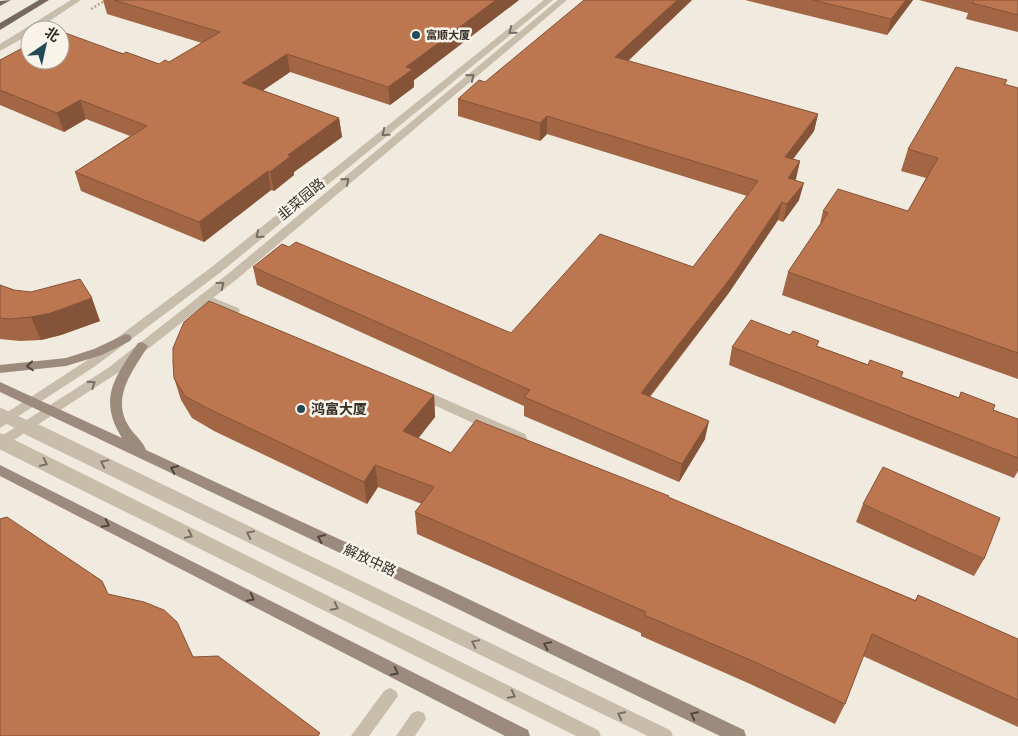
<svg xmlns="http://www.w3.org/2000/svg" width="1018" height="736" viewBox="0 0 1018 736" font-family="'Space Grotesk','Noto Sans SC',sans-serif">
<style>
.lines{fill:none;stroke-linecap:round;stroke-linejoin:round}
.path{stroke:#b4a695;stroke-width:2.5;stroke-dasharray:2 2;stroke-linecap:butt}
.service{fill:#c8bcab;fill-rule:evenodd}
.minor{fill:#c8bcab;fill-rule:evenodd}
.tertiary{fill:#c8bcab;fill-rule:evenodd}
.secondary{fill:#9c8b7c;fill-rule:evenodd}
.primary{fill:#77685c;fill-rule:evenodd}
.tertiary-bridge-far1{stroke:#c8bcab;stroke-width:12}
.tertiary-bridge{stroke:#c8bcab;stroke-width:15}
.wall{fill:#a36645}
.shaded-wall{fill:#845338}
.building{fill:#bd7750;stroke:#845338}
.oneway{stroke:#786e64}
.oneway2{stroke:#50463e}
.poi-dot{fill:#224b55;stroke:#f9f4ea;stroke-width:2}
.labels{text-anchor:middle;stroke-width:5;stroke-linejoin:round;paint-order:stroke}
.far-poi-label{font-size:11px;font-weight:bold;fill:#362f29;stroke:#f9f4ea;text-anchor:start}
.street-label{font-size:14px;fill:#362f29;stroke:#f9f4ea}
.poi-label{font-size:14px;font-weight:bold;fill:#362f29;stroke:#f9f4ea;text-anchor:start}
</style>
<rect width="100%" height="100%" fill="#f1eade"/>
<g class="lines">
<path class="path" d="M91,9L106,0"/>
<path class="service" d="M390,688L396,691L398,696L369,736H351L384,691Z"/>
<path class="minor" d="M204,294L238,308L240,311L234,315L200,301L198,298L200,295Z
M419,388L525,434L527,438L525,442H515L414,396L413,393L414,390Z
M418,711L424,713L426,719L415,736H396L412,713Z"/>
<path class="tertiary" d="M71,0H81L36,30H30V34L0,51V44Z
M544,0H553L221,272L94,367L0,428V417L86,361L213,266Z
M558,0H567L237,279L116,374L0,449V437L108,368L229,273Z"/>
<path class="secondary" d="M126,334L130,335L132,338L130,341L102,355L66,366L0,373V365L66,358L94,349Z
M142,342L148,346C134,369 111,397 128,425C133,434 143,441 146,450L443,587L744,730L746,736H720L433,597L0,392V382L122,438C98,399 114,378 138,343Z
M0,465L528,730L530,736H505L0,476Z"/>
<path class="primary" d="M11,0L0,6V1Z
M39,0H49L0,30V23Z"/>
<path class="tertiary-bridge-far1" d="M0,414L31,429"/>
<path class="tertiary-bridge" d="M29,428L665,736
M0,441L593,736"/>
</g>
<path class="wall" d="M103,0H519L414,80V87L390,105L290,72L262,91L339,118L342,137L294,172V175L274,191L271,190L204,242L81,191L75,172L130,136L86,119L64,132L0,105V60L112,50L159,64L169,62L202,43L107,14Z
M692,0L628,61L818,114L814,131L793,159L800,161L795,180L799,200L783,222L778,220L728,294L650,397L705,439L679,482L524,416V406L257,285L253,267L511,333L693,267L747,196L547,134L540,141L458,116V99L485,82Z
M745,0H913L887,35Z
M919,0H1018V32L966,19L968,13Z
M1007,80L1005,85L1018,88V379L782,295L788,272L820,224L823,211H908L926,178L901,171L908,149Z
M0,285L14,290L100,321L61,335L41,340L20,341L0,339Z
M790,335L819,341L817,346L1018,419V471L1014,478L729,365L732,347Z
M174,378L434,395L435,417L418,438L451,453L669,498L915,600L918,595L1018,639V727L863,656L845,704L835,724L748,683L641,636V633L417,534L415,512L422,504L378,487L367,504L214,431L192,418L181,400Z
M863,504L984,559L974,576L856,522Z"/>
<path class="shaded-wall" d="M496,0H519L414,80V87L390,105L388,87L406,67Z
M677,0H692L614,74L615,57Z
M906,0H913L887,35L891,19Z
M287,54L290,72L246,102L242,83Z
M80,100L86,119L64,132L57,113Z
M818,114L814,131L781,175L785,157Z
M547,116V134L540,141V123Z
M339,118L342,137L294,172V175L274,191L270,172L288,155Z
M800,161L796,179L784,195L788,178Z
M268,171L271,190L204,242L199,222Z
M804,183L799,200L783,222L787,204Z
M782,202L778,220L728,294L638,411L641,393Z
M92,298L100,321L61,335L41,340L31,317Z
M434,395L435,417L406,454L403,431Z
M709,421L705,439L679,482L682,464Z
M375,465L378,487L367,504L364,482Z"/>
<path class="building" d="M114,0H496L406,67L413,69L388,87L287,54L242,83L339,118L288,155L291,156L270,172L268,171L199,222L75,172L147,126L80,100L57,113L0,90V60L30,44V60H60V31L112,50L123,54L126,52L159,64L165,60L169,62L220,32Z
M584,0H677L615,57L818,114L785,157L800,161L788,178L804,183L787,204L782,202L732,276L641,393L709,421L682,464L524,397L530,390L253,267L282,244L289,247L296,242L511,333L600,234L693,267L758,181L547,116L540,123L458,99L479,80L485,82Z
M813,0H906L891,19Z
M974,0H1018V15L972,3Z
M956,67L1007,80L1004,84L1018,88V353L788,272L828,213L823,211L838,189L908,211L938,158L908,149Z
M80,279L92,298L51,313L31,317L9,319L0,318V285L14,290L31,292Z
M209,301L434,395L403,431L451,453L476,420L669,496L668,497L916,601L918,595L1018,639V700L872,634L845,704L755,662L644,615L646,612L415,512L434,487L375,465L364,482L207,408L185,396L174,378L173,362V348L184,322Z
M751,320L790,335L793,331L819,341L816,346L868,365L870,360L903,372L901,377L959,398L961,392L995,405L993,410L1018,419V458L732,347Z
M883,467L1000,518L984,559L863,504Z
M7,517L102,581L108,594L144,602L164,610L177,622L193,657L218,656L320,733L318,736H0V519Z"/>
<defs><path id="oneway-chevron" d="M-2-3.5L2.5 0L-2 3.5" fill="none" stroke-width="1.6" stroke-linecap="round" stroke-linejoin="round" transform="scale(1.25)"/></defs>
<g class="oneway">
<use href="#oneway-chevron" transform="translate(512 31) rotate(141)"/>
<use href="#oneway-chevron" transform="translate(471 77) rotate(-40)"/>
<use href="#oneway-chevron" transform="translate(385 133) rotate(141)"/>
<use href="#oneway-chevron" transform="translate(346 181) rotate(-40)"/>
<use href="#oneway-chevron" transform="translate(259 235) rotate(141)"/>
<use href="#oneway-chevron" transform="translate(221 285) rotate(-38)"/>
<use href="#oneway-chevron" transform="translate(92 384) rotate(-34)"/>
<use href="#oneway-chevron" transform="translate(44 463) rotate(26)"/>
<use href="#oneway-chevron" transform="translate(104 463) rotate(-154)"/>
<use href="#oneway-chevron" transform="translate(250 534) rotate(-154)"/>
<use href="#oneway-chevron" transform="translate(189 535) rotate(26)"/>
<use href="#oneway-chevron" transform="translate(335 607) rotate(26)"/>
<use href="#oneway-chevron" transform="translate(475 643) rotate(-154)"/>
<use href="#oneway-chevron" transform="translate(512 695) rotate(27)"/>
<use href="#oneway-chevron" transform="translate(621 715) rotate(-154)"/>
</g>
<g class="oneway2">
<use href="#oneway-chevron" transform="translate(30 366) rotate(175)"/>
<use href="#oneway-chevron" transform="translate(174 469) rotate(-155)"/>
<use href="#oneway-chevron" transform="translate(106 524) rotate(27)"/>
<use href="#oneway-chevron" transform="translate(321 538) rotate(-155)"/>
<use href="#oneway-chevron" transform="translate(251 598) rotate(27)"/>
<use href="#oneway-chevron" transform="translate(547 645) rotate(-154)"/>
<use href="#oneway-chevron" transform="translate(395 672) rotate(27)"/>
<use href="#oneway-chevron" transform="translate(694 715) rotate(-154)"/>
</g>
<g class="poi-dot">
<circle cx="416" cy="35" r="5"/>
<circle cx="301" cy="409" r="5"/>
</g>
<g class="labels">
<g class="far-poi-label">
<text x="426" y="39">富顺大厦</text>
</g>
<g class="street-label">
<text transform="translate(301 199) rotate(-40)" y="5">韭菜园路</text>
<text transform="translate(370 560) rotate(25)" y="5">解放中路</text>
</g>
<g class="poi-label">
<text x="311" y="414">鸿富大厦</text>
</g>
</g>
<g transform="translate(45 45) rotate(34)"><circle r="24" fill="#f9f4ea" stroke="#aba59d"/>
<path d="M0-4L9 19L0 12L-9 19Z" fill="#224b55"/>
<text y="-8" font-size="14" font-weight="bold" text-anchor="middle" fill="#362f29">北</text>
</g>
</svg>
